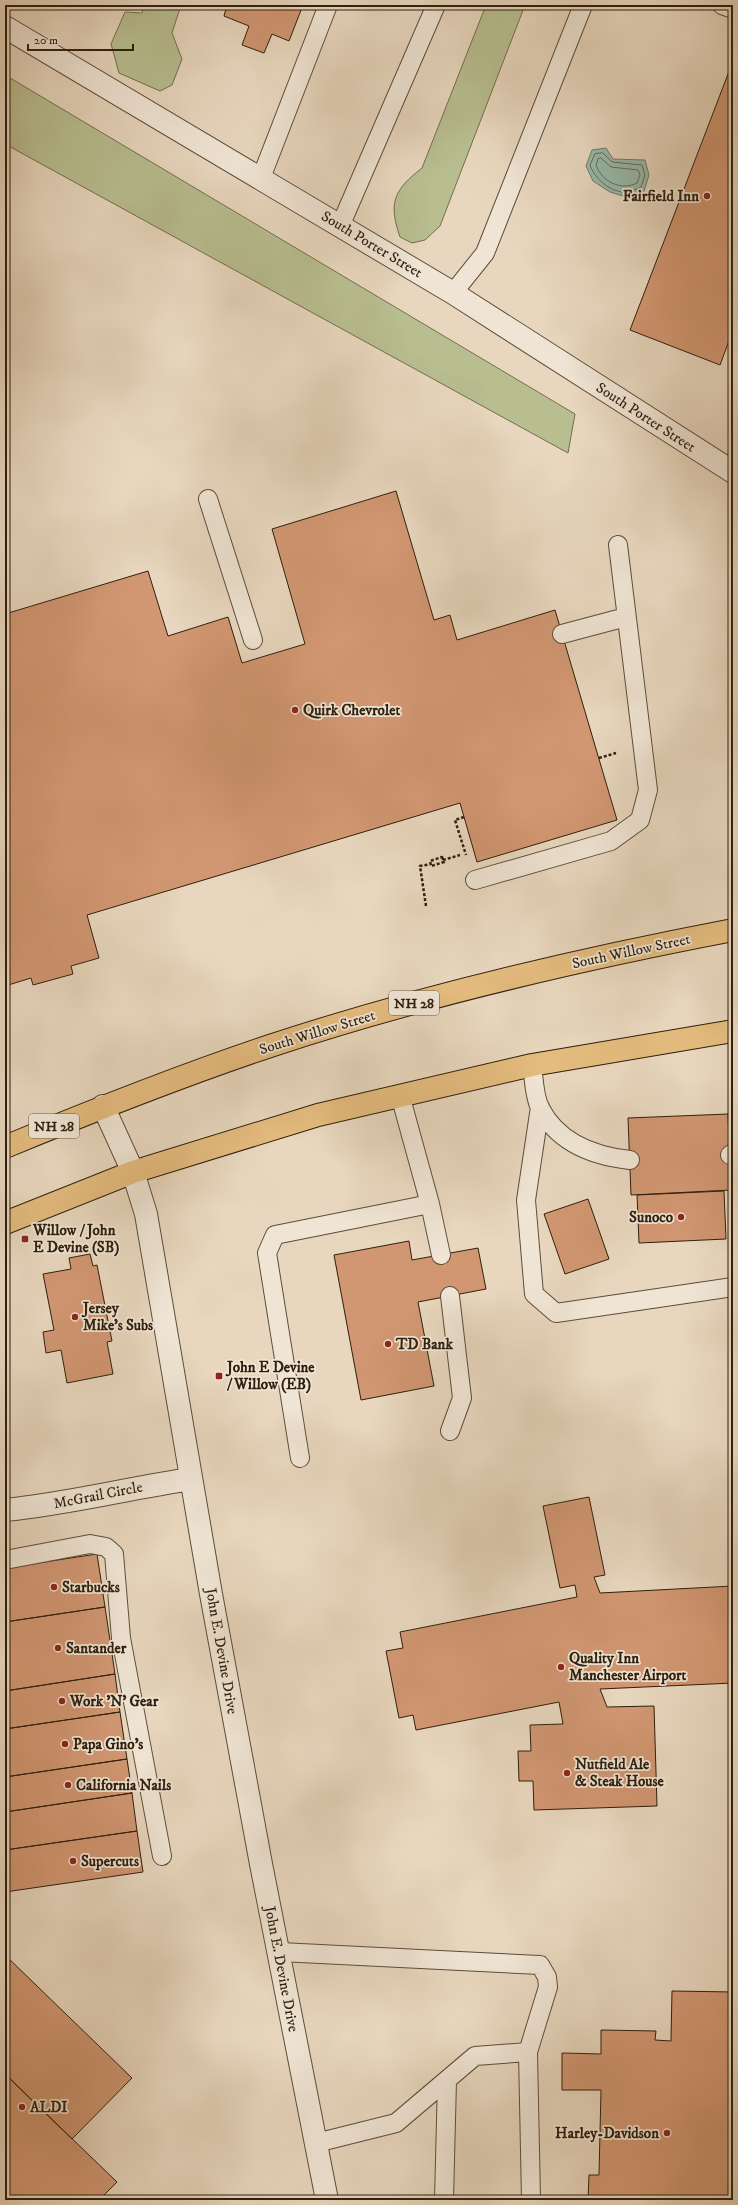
<svg xmlns="http://www.w3.org/2000/svg" width="738" height="2205" viewBox="0 0 738 2205" font-family="'IM FELL DW Pica',serif">
<style>
.green{fill:#b8be90;stroke:#736e4e}
.water{fill:#98baab;stroke:#6e7c6c}
.lines{fill:none;stroke-linecap:round;stroke-linejoin:round}
.shore{stroke:#636c5c;stroke-width:1}
.building{fill:#d19772;stroke:#2e1f0d}
.lane-casing{stroke:#5c4d39;stroke-width:20}
.street-casing{stroke:#5c4d39;stroke-width:24}
.primary-casing{stroke:#2e1f0d;stroke-width:24}
.path{stroke:#2e1f0d;stroke-width:2.5;stroke-dasharray:3 2;stroke-linecap:butt}
.lane{stroke:#f0e5d5;stroke-width:18}
.street{stroke:#f0e5d5;stroke-width:22}
.primary{stroke:#e4bc7f;stroke-width:22}
.poi-dot{fill:#8f2418;stroke:#f0e5d5;stroke-width:1.5}
.labels{text-anchor:middle;stroke-width:3.5;stroke-linejoin:round;paint-order:stroke}
.shield{fill:#f0e5d5;stroke:#685a49;stroke-width:1}
.shield-label{font-size:14px;font-weight:bold;fill:#2e1f0d}
.poi-label{font-size:15px;font-weight:bold;fill:#2e1f0d;stroke:#f0e5d5;text-anchor:start}
.street-label{font-size:15px;fill:#2e1f0d;stroke:#f0e5d5}
</style>
<rect width="100%" height="100%" fill="#e8d7be"/>
<filter id="stains"><feTurbulence type="fractalNoise" baseFrequency=".005" numOctaves="4"/><feColorMatrix values="0 0 0 0 .2 0 0 0 0 .09 0 0 0 0 .02 0 0 0 .5 -.17"/></filter>
<radialGradient id="worn" r=".72"><stop offset=".6" stop-color="#630" stop-opacity="0"/><stop offset="1" stop-color="#630" stop-opacity=".3"/></radialGradient>
<path class="green" d="M144,5H181L172,33L182,59L172,85L160,91L119,73L111,44L125,12L142,13Z
M486,5H525L440,226L425,240L412,243L400,237C388,202 394,190 422,168Z
M5,75L575,414L568,453L5,144Z"/>
<path class="water" d="M606,148L613,159L645,160L649,175L644,191L626,197L610,192L593,181L586,166L592,150Z"/>
<g class="lines">
<path class="shore" d="M603,153L612,162L642,165L645,175L641,187C637,189 630,192 626,192C611,193 594,178 590,165L595,154Z
M601,158L611,167L638,170L640,175L637,183C621,191 602,182 596,165L598,159Z"/>
</g>
<path class="building" d="M227,5H303L289,41L272,34L264,53L242,45L249,26L224,16Z
M733,61V330L720,365L630,330Z
M396,491L434,620L450,615L457,640L555,610L617,820L477,862L460,803L87,915L99,958L71,966L73,974L33,985L31,978L5,986V614L148,571L168,636L228,617L242,663L305,644L272,529Z
M728,1114L731,1190L631,1195L628,1118Z
M724,1191L726,1239L639,1243L637,1195Z
M588,1199L609,1259L565,1274L544,1214Z
M409,1241L412,1260L478,1248L486,1289L418,1302L434,1386L361,1400L334,1255Z
M90,1254L93,1266L97,1265L112,1341L107,1342L113,1374L67,1383L61,1350L46,1353L43,1332L54,1330L43,1274L71,1269L69,1258Z
M589,1497L605,1575L594,1577L600,1593L733,1586V1683L600,1689L607,1707L654,1706L657,1806L534,1810L533,1781H519L518,1751H531L530,1725L563,1724L559,1702L416,1730L413,1715L399,1718L386,1651L403,1648L400,1632L577,1597L575,1585L560,1588L543,1506Z
M97,1554L105,1607L5,1622V1568Z
M105,1607L115,1674L5,1691V1622Z
M115,1674L120,1712L5,1729V1691Z
M120,1712L127,1759L5,1777V1729Z
M127,1759L132,1793L5,1812V1777Z
M132,1793L137,1831L5,1850V1812Z
M137,1831L143,1872L5,1892V1850Z
M5,1955L132,2078L72,2139L5,2074Z
M672,1991L733,1992V2200H588L589,2175H599L601,2090H562V2053L601,2054V2030L656,2031L655,2040L671,2041Z
M5,2074L117,2182L99,2200H5Z"/>
<g class="lines">
<defs>
<path id="lane" d="M722,5L733,9
M261,178L328,5
M341,224L436,5
M453,293L485,253L583,5
M208,499L253,640
M562,634L626,617
M475,880L611,841L640,820L648,790L618,545
M532,1065C534,1079 534,1096 540,1108C558,1143 593,1156 630,1160
M400,1095L430,1204L441,1255
M540,1107L526,1200L534,1294L556,1313L733,1287
M730,1155L733,1153
M450,1431L462,1398L450,1296
M300,1458L267,1253L275,1235L430,1204
M5,1560L90,1544L106,1547L114,1554L121,1638L162,1856
M280,1952L540,1965L547,1977L548,1987L528,2052L531,2200
M316,2143L396,2123L475,2056L528,2052
M444,2200L447,2080"/>
<path id="street" d="M5,27L453,293L733,472
M103,1106L133,1172L146,1214L211,1594L261,1864L327,2200
M5,1510C68,1504 129,1488 191,1479"/>
<path id="primary" d="M5,1147C92,1111 180,1076 270,1046C421,996 576,960 733,930
M5,1223L133,1172L318,1115L532,1065L733,1031"/>
</defs>
<use href="#lane" class="lane-casing"/>
<use href="#street" class="street-casing"/>
<use href="#primary" class="primary-casing"/>
<path class="path" d="M599,758L616,753
M464,817L455,820L466,855
M442,857L444,862L431,866L430,861Z
M443,860L460,855
M426,906L420,866L431,864"/>
<use href="#lane" class="lane"/>
<use href="#street" class="street"/>
<use href="#primary" class="primary"/>
</g>
<g class="poi-dot">
<circle cx="707" cy="196" r="4"/>
<circle cx="295" cy="710" r="4"/>
<circle cx="681" cy="1217" r="4"/>
<rect x="21" y="1235" width="8" height="8" rx="2"/>
<circle cx="75" cy="1317" r="4"/>
<circle cx="388" cy="1344" r="4"/>
<rect x="215" y="1372" width="8" height="8" rx="2"/>
<circle cx="54" cy="1587" r="4"/>
<circle cx="58" cy="1648" r="4"/>
<circle cx="561" cy="1667" r="4"/>
<circle cx="62" cy="1701" r="4"/>
<circle cx="65" cy="1744" r="4"/>
<circle cx="567" cy="1773" r="4"/>
<circle cx="68" cy="1785" r="4"/>
<circle cx="73" cy="1861" r="4"/>
<circle cx="22" cy="2107" r="4"/>
<circle cx="667" cy="2133" r="4"/>
</g>
<g class="labels">
<g class="shield">
<rect x="389" y="991" width="50" height="24" rx="3"/>
<rect x="29" y="1114" width="50" height="24" rx="3"/>
</g>
<g class="shield-label">
<text x="414" y="1008">NH 28</text>
<text x="54" y="1131">NH 28</text>
</g>
<g class="poi-label">
<text x="699" y="201" text-anchor="end">Fairfield Inn</text>
<text x="303" y="715">Quirk Chevrolet</text>
<text x="673" y="1222" text-anchor="end">Sunoco</text>
<text x="33" y="1235">Willow / John<tspan x="33" dy="17">E Devine (SB)</tspan></text>
<text x="83" y="1313">Jersey<tspan x="83" dy="17">Mike's Subs</tspan></text>
<text x="396" y="1349">TD Bank</text>
<text x="227" y="1372">John E Devine<tspan x="227" dy="17">/ Willow (EB)</tspan></text>
<text x="62" y="1592">Starbucks</text>
<text x="66" y="1653">Santander</text>
<text x="569" y="1663">Quality Inn<tspan x="569" dy="17">Manchester Airport</tspan></text>
<text x="70" y="1706">Work 'N' Gear</text>
<text x="73" y="1749">Papa Gino's</text>
<text x="575" y="1769">Nutfield Ale<tspan x="575" dy="17">&amp; Steak House</tspan></text>
<text x="76" y="1790">California Nails</text>
<text x="81" y="1866">Supercuts</text>
<text x="30" y="2112">ALDI</text>
<text x="659" y="2138" text-anchor="end">Harley-Davidson</text>
</g>
<g class="street-label">
<text transform="translate(372 244) rotate(31)" y="5">South Porter Street</text>
<text transform="translate(646 417) rotate(33)" y="5">South Porter Street</text>
<text transform="translate(631 951) rotate(-12)" y="5">South Willow Street</text>
<text transform="translate(317 1032) rotate(-17)" y="5">South Willow Street</text>
<text transform="translate(98 1495) rotate(-11)" y="5">McGrail Circle</text>
<text transform="translate(222 1651) rotate(80)" y="5">John E. Devine Drive</text>
<text transform="translate(282 1969) rotate(79)" y="5">John E. Devine Drive</text>
</g>
</g>
<rect width="738" height="2205" fill="none" stroke="#e8d7be" stroke-width="20"/>
<rect x="6" y="6" width="726" height="2193" fill="none" stroke="#2e1f0d" stroke-width="2"/>
<rect x="10" y="10" width="718" height="2185" fill="none" stroke="#2e1f0d"/>
<path d="M28 44v6h105v-6" fill="none" stroke="#2e1f0d" stroke-width="2"/>
<text x="34" y="44" font-size="12" fill="#2e1f0d" stroke="#f0e5d5" stroke-width="3" paint-order="stroke">20 m</text>
<rect width="100%" height="100%" filter="url(#stains)"/>
<rect width="100%" height="100%" fill="url(#worn)"/>
</svg>
